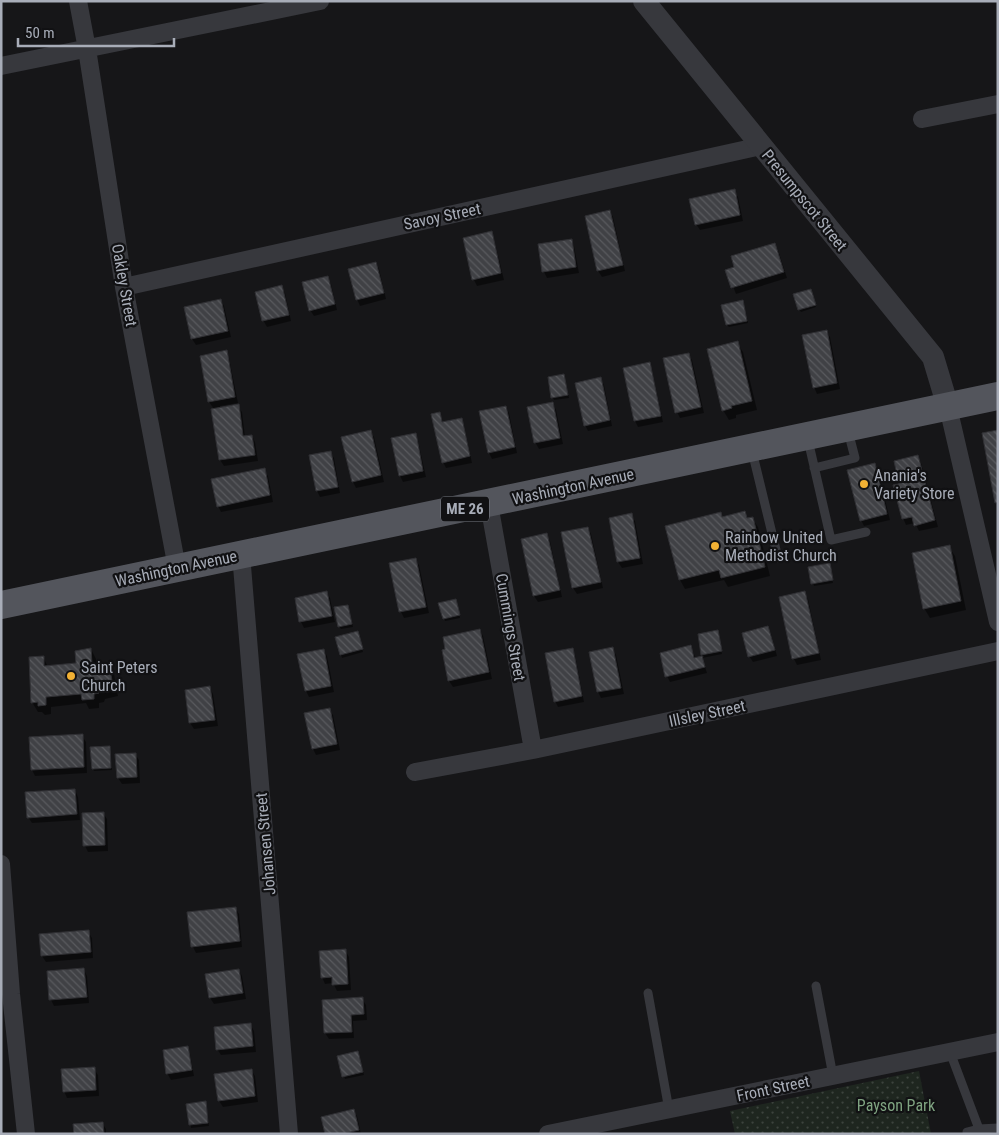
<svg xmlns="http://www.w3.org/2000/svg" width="999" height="1135" viewBox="0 0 999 1135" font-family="'Roboto Condensed',sans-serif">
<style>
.grass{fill:url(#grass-dots)}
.shadow{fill:#0007}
.building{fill:url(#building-back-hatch);stroke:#303034}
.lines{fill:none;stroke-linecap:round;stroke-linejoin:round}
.service{stroke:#37383d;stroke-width:9}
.minor{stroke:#37383d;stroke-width:18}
.tertiary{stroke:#37383d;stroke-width:22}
.primary{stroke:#53555c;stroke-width:28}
.poi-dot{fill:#f2b134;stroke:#111113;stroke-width:2}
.labels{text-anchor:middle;stroke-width:4.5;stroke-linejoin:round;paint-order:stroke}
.shield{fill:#111113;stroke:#7b7e86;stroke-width:1}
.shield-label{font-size:15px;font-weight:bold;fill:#a8adb8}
.street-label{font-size:16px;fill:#a8adb8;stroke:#111113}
.poi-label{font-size:16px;fill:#a8adb8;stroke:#111113;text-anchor:start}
.park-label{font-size:16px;fill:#7fa381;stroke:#111113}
</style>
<defs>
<pattern id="grass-dots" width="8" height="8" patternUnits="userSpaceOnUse" patternTransform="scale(1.25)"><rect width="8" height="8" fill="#1e261f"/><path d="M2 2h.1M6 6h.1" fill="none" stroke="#3c433d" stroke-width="1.8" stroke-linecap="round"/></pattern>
<pattern id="building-back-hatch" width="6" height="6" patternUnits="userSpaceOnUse" patternTransform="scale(1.25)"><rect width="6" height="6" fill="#404145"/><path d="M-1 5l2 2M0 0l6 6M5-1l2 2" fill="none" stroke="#595a5e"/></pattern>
</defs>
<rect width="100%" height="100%" fill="#161618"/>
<path class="grass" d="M919,1071L931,1134H735L730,1111Z"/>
<path class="shadow" d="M734,191L738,197L743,221L700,230L696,224Z
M610,211L613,217L625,271L602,277L598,271Z
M491,233L494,239L504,280L477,286L474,280L464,239Z
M571,240L574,246L579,273L547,278L544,272Z
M775,244L778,250L787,278L736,294L727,271L736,268Z
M376,263L379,269L386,299L360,306L357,299Z
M327,278L331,284L337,310L314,316L310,310Z
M281,287L285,293L291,321L267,327L263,320Z
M812,293L816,307L801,312L799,309Z
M221,300L224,306L231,337L196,345L192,339L185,308Z
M744,304L748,323L729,327L727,325Z
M826,331L830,337L840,389L817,394L814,387Z
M737,343L743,352L757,410L736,415V418L729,420L723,410Z
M226,351L229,358L238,403L220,406V409L238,406L242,412L245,437L252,436L255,442L258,461L224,466L220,460L214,409L209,402Z
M688,354L692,360L704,413L680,418L677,412Z
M649,364L652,370L663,422L638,427L635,421Z
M564,376L569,398L554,400L553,398Z
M601,379L604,385L612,426L588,431L585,425Z
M553,404L556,410L563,444L539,449L535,442Z
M506,407L509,413L517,453L492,459L489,453Z
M439,414L443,423L461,419L464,425L472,463L446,468L443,462Z
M370,431L374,437L384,482L356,488L353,482Z
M415,434L418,441L426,477L403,482L400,476Z
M330,452L334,458L340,493L320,497L317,491L310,456Z
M917,457L921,463L938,527L919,531L915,523L906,525L903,518L900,485Z
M874,464L878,471L890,520L864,526L861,520Z
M264,470L268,476L273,502L221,512L218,506Z
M744,512L748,519L752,518L758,527L770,576L728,587L724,580L685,589L680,580L667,527L722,518Z
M631,515L635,521L643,564L622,568L618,562L610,519Z
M588,528L591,534L603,588L577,594L573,588Z
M546,535L550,541L562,597L538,602L534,596L522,540Z
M949,547L955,556L966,610L930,618L924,608Z
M415,559L419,565L429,613L404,618L401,612Z
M830,567L833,583L814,586L810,568Z
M327,592L330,598L335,622L304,628L301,622L296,598Z
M804,593L808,599L821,660L797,665L794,659L780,598Z
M457,603L460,618L445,621L440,604Z
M348,606L353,627L341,629L339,626Z
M768,628L771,634L777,656L753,662L749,656Z
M480,630L483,636L492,679L453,687L449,681L444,651Z
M719,634L722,654L702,658L707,673L670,682L667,676L691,647L696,659L704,657L703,655Z
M359,635L363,652L342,658L336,638Z
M91,649L96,659V665L109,664L114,674L118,696L105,699L104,702L99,703V708L89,709L86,703L51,707V714L45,715L42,712H38L32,702L43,657L48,667L78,664Z
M572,649L575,655L584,702L558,707L555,701Z
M613,649L616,655L624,694L601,698L598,692L590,653Z
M324,650L327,656L334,692L309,697L306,691Z
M210,688L213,694L218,726L194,729L190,723Z
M329,709L333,715L340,750L316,755L313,749Z
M82,736L86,742L87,773L35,776L32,770L30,738Z
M109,747L112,770L94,771L93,769Z
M135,754L139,760L140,783L122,784L118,778L117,755Z
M75,790L78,797L80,820L32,823L28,817Z
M103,813L107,819L108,851L88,852L85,846Z
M235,908L239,914L242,947L196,953L193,947Z
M88,932L92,938L93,958L46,962L42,956L40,935Z
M345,950L349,957L351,990L337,991L333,983L325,984L322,977Z
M84,970L87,976L89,1003L54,1006L51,1000L48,973Z
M239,970L242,976L246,999L214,1004L210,998Z
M362,999L366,1005L367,1020L353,1021L354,1038L329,1039L325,1033Z
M250,1024L254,1031L256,1052L221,1055L217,1049Z
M187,1047L190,1054L194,1076L171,1080L167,1073Z
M358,1053L364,1075L345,1079L339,1057Z
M94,1069L98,1075L99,1096L67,1098L64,1091Z
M251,1070L255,1076L258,1102L223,1107L219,1101Z
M205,1103L209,1126L191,1128L188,1105Z
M353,1110L357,1116L361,1134H327Z
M102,1123L106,1129V1134H75Z"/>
<path class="building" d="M735,189L740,215L695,225L689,199Z
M610,210L623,265L597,271L585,216Z
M492,231L501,273L472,280L463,238Z
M572,239L576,267L542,272L538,244Z
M775,243L784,272L731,288L725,270L734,267L731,256Z
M376,262L384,293L356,300L348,269Z
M328,276L335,304L309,311L302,282Z
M282,285L289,315L262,321L255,292Z
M811,289L816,305L798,310L793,294Z
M221,299L228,331L191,339L184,307Z
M743,300L747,321L726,325L721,305Z
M827,330L837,383L813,388L802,335Z
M738,341L752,401L731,406L732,408L722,411L707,349Z
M227,350L235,397L208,402L200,356Z
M689,353L701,407L675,413L663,358Z
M650,362L661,416L634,421L623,368Z
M564,374L568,395L551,398L548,377Z
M601,377L610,420L584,426L575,383Z
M553,402L560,438L534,443L527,407Z
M239,404L243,436L252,435L255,455L219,460L211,409Z
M506,406L515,447L488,453L479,411Z
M440,412L442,422L462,418L470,456L442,463L431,414Z
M371,430L381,475L352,482L341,437Z
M998,430V502L995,503L982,433Z
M416,433L423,471L399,476L391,438Z
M331,451L338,487L316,491L309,455Z
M918,455L935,520L914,526L912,517L902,519L893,485L899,484L894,461Z
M875,463L887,514L860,521L847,470Z
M265,468L270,495L217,507L211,479Z
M745,511L747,518L753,517L765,567L721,578L719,570L679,580L665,526L721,512L722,517Z
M632,513L640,558L617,562L609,518Z
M588,527L601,582L572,588L561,532Z
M547,533L560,590L533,596L521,539Z
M950,545L961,601L923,609L912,553Z
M416,558L426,607L399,612L389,563Z
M830,563L833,580L811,584L808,567Z
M327,591L332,616L299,622L295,598Z
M805,591L819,653L792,659L779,597Z
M456,599L460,615L443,619L438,603Z
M348,605L352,624L338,627L334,607Z
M768,626L775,650L748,657L742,633Z
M480,629L489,672L448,681L442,650L445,649L443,637Z
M718,630L722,651L701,655L698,634Z
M358,631L363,649L340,655L335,637Z
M691,645L694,658L702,656L705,667L665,677L660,653Z
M613,647L621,688L597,692L589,652Z
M91,648L92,664L109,663L113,687L100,689L99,693L94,694V699L82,700L81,694L46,697V705L38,706V702L31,703L29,657L44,656V666L76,663L75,651Z
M573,648L582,696L554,702L545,653Z
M324,649L331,686L305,691L297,654Z
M210,686L215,720L189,723L185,690Z
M330,708L337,744L312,749L304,713Z
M83,734L84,767L31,770L29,737Z
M110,746L111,768L92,769L90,747Z
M136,753L137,777L117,778L115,754Z
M75,789L77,814L27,818L25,792Z
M104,812L105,845L83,846L82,813Z
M236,907L240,941L191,947L187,912Z
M89,930L91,952L41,956L39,934Z
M346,949L348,984L332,985V977L321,978L319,951Z
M84,968L87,997L49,1000L47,971Z
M239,969L243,993L209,998L205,974Z
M363,997L364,1014L351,1015L352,1032L324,1033L322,1000Z
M251,1023L253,1046L216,1050L214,1027Z
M188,1046L192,1070L166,1074L163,1050Z
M358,1051L363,1072L342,1077L337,1056Z
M95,1067L96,1090L63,1092L61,1069Z
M252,1069L255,1096L218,1101L214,1074Z
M206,1101L208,1123L189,1125L186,1104Z
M354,1109L359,1130L342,1134H325L321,1117Z
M103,1122L104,1134H74L73,1124Z"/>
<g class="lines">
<path class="service" d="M808,440L831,540L866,532
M752,451L778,558
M814,468L855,458L848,431
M816,986L833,1076
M648,993L669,1110
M950,1052L979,1129L998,1128
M968,1134L967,1132L979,1129"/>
<path class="minor" d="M78,1L87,49L124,287L177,568
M1,66L320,1
M922,119L998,104
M124,287L761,146
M948,407L998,622
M489,504L533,750
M241,554L289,1134
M415,772L533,750L998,651
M1,864L11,994L26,1134
M548,1134L998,1042"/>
<path class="tertiary" d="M644,1L933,357L948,407"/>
<path class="primary" d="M1,605C333,535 666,468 998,396"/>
</g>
<g class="poi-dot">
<circle cx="864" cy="484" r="5"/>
<circle cx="715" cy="546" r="5"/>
<circle cx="71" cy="676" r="5"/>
</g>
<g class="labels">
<rect class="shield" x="441" y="496.5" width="48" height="25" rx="4"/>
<g class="shield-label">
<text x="465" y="514">ME 26</text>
</g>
<g class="street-label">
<text transform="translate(805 200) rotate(51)" y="6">Presumpscot Street</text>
<text transform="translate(442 216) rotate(-12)" y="6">Savoy Street</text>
<text transform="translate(125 285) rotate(80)" y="6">Oakley Street</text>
<text transform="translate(573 486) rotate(-12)" y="6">Washington Avenue</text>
<text transform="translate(176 568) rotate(-12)" y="6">Washington Avenue</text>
<text transform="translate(511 627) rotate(80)" y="6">Cummings Street</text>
<text transform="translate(707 713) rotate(-12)" y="6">Illsley Street</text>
<text transform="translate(265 844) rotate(-95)" y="6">Johansen Street</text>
<text transform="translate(773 1088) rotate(-12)" y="6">Front Street</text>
</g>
<g class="poi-label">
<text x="874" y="481">Anania's<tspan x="874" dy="18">Variety Store</tspan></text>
<text x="725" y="543">Rainbow United<tspan x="725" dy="18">Methodist Church</tspan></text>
<text x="81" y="673">Saint Peters<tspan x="81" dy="18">Church</tspan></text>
</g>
<g class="park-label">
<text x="896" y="1111">Payson Park</text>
</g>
</g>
<rect width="999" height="1135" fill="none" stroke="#a8adb8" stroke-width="5"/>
<path d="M18 38v8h156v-8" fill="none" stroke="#a8adb8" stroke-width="2.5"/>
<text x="25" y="38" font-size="15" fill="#a8adb8" stroke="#111113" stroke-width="4" paint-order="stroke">50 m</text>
</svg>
